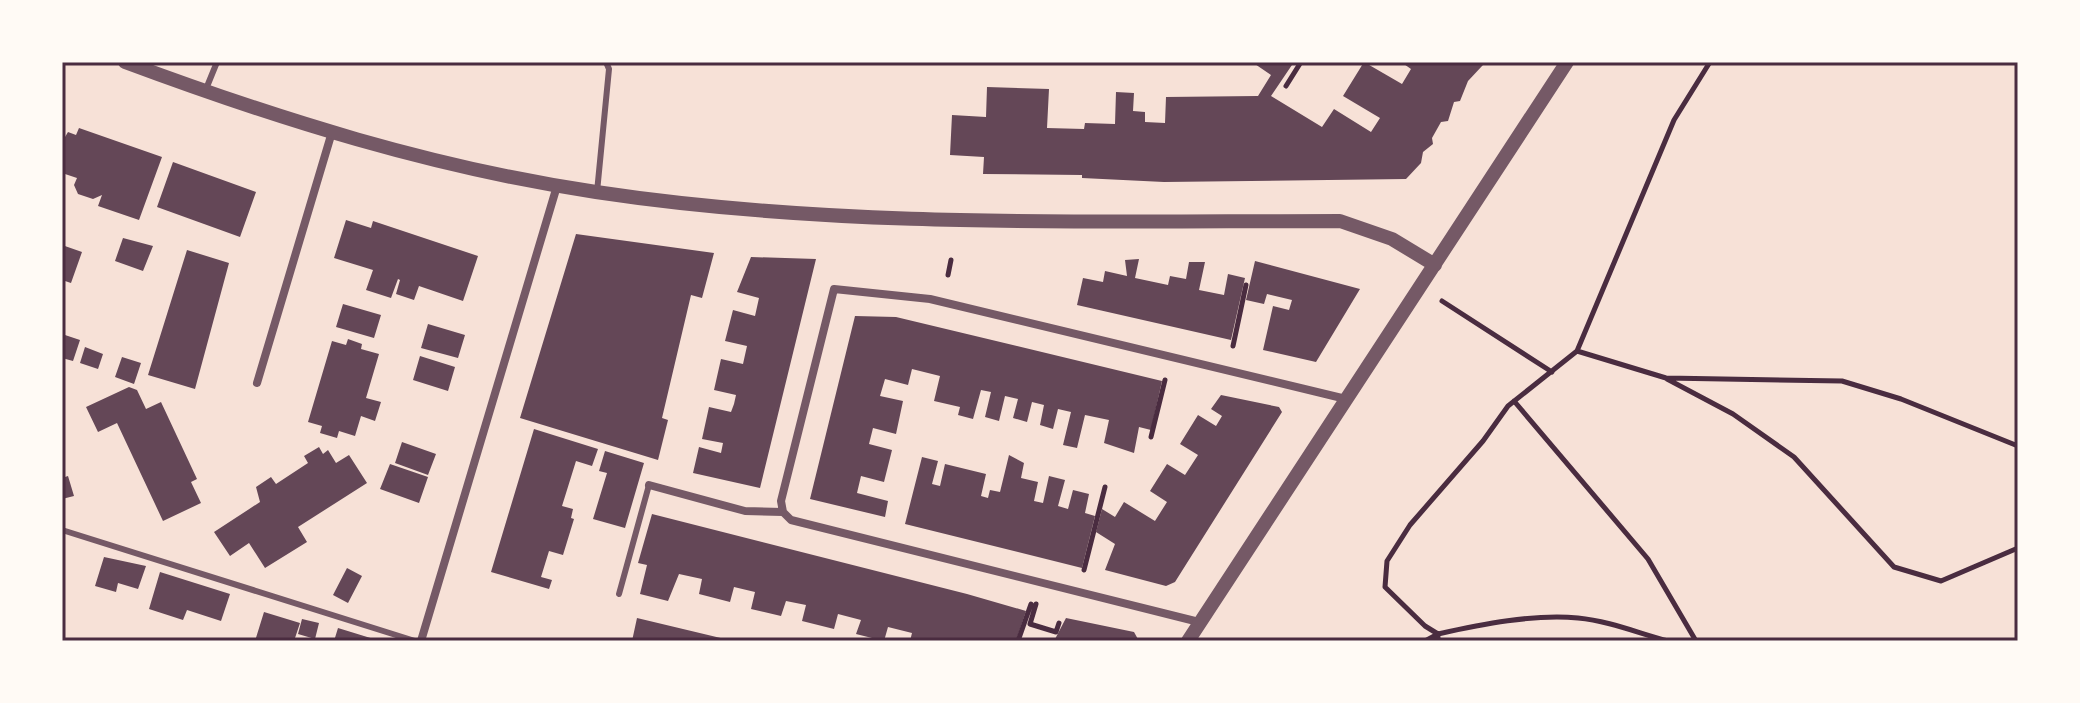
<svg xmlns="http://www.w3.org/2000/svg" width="2080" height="703" viewBox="0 0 2080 703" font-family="'Open Sans',sans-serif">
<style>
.building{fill:#644757}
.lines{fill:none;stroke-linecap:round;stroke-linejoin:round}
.path{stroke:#4a2c40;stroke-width:5}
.service{stroke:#755966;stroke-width:6}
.minor{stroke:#755966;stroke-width:8}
.tertiary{stroke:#755966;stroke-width:14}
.neatline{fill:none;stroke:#4a2c40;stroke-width:3}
</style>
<rect width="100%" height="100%" fill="#f7e1d7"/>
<path class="building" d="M1252,62H1294L1271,96L1322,127L1334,109L1371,132L1380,118L1343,96L1364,62L1402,84L1411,69L1401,62H1482L1483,65L1468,81L1460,101L1454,102L1448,121L1441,122L1432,138L1433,144L1423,152L1421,163L1406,179L1164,182L1082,178V175L983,174L984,157L950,155L952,115L986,117L987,87L1049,89L1047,128L1084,129L1085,123L1115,124L1116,92L1134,93L1133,111L1145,112V122L1165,123L1166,97L1258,96L1271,75Z
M79,128L162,157L139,220L98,206L102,195L93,199L78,194L74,185L77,178L62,173V142L68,132L76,135Z
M173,162L256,192L240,237L157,207Z
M346,220L371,228L373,221L478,256L463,301L419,286L414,300L396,294L400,280L398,279L391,298L366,290L373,270L334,258Z
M576,234L714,253L702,298L691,295L662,418L668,420L658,460L520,418Z
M123,238L153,246L143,271L115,261Z
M62,245L82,252L71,283L62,280Z
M187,250L229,263L195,389L148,375Z
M751,257L816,259L760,488L693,473L699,447L721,453L723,443L702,439L709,407L731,412L734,404L736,395L714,390L721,359L743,364L747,346L725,341L733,310L755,316L759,298L737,292Z
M1139,259L1135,278L1168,285L1170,276L1186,279L1189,262H1205L1199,290L1224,295L1228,274L1245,278L1231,340L1077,305L1083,278L1103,282L1105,271L1127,276L1125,260Z
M1255,261L1360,289L1316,362L1263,350L1273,306L1289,310L1292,300L1267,294L1264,304L1246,300Z
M343,304L381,315L374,338L336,327Z
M855,316L896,317L1162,381L1151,430L1139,427L1134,453L1104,443L1109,420L1085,415L1077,448L1063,445L1071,412L1058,409L1053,429L1040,425L1044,405L1032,402L1027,422L1013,418L1018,399L1005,396L999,421L985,417L991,392L981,390L973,419L958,415L960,407L934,401L940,376L912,369L908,385L885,379L880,396L903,401L896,434L873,428L869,444L892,450L884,482L861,476L857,493L888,501L885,517L810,499Z
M428,324L465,335L458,358L421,348Z
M62,334L80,340L73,361L62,358Z
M348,339L362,344L361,349L379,354L366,398L381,402L375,421L361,416L355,436L339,431L337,438L320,433L322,426L308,422L332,341L346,345Z
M85,347L103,354L98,369L80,363Z
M420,356L455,367L448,391L413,380Z
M122,357L141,363L134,384L115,377Z
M129,387L137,390L146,409L161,402L197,479L191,482L201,503L163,521L117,423L98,432L86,407Z
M1221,395L1279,407L1282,412L1175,582L1166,586L1105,570L1115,544L1096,532L1102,509L1115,517L1124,502L1155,521L1167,502L1150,491L1167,464L1185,475L1198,455L1180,444L1198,415L1216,426L1222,416L1211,409Z
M534,429L598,449L592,466L576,461L562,506L573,509L571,518L574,519L563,555L549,551L541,577L552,580L549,589L491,572Z
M402,442L436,454L428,475L395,463Z
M319,447L323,454L328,450L336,463L349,455L367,483L298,527L307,542L265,568L249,543L230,556L214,532L260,502L256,487L271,477L276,484L308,463L304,456Z
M605,451L644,463L625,528L593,519L607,473L599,471Z
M1009,455L1024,463L1021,478L1038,482L1034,501L1043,503L1049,476L1065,480L1058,506L1068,509L1073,490L1089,494L1085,513L1095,516L1082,568L905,524L922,457L938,461L932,484L940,486L945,464L986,474L981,496L988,498L990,490L1000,492Z
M390,464L428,477L419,503L380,489Z
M62,470L65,477L68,476L74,496L62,499Z
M652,514L967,594L1026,611L1016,641H910L912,633L888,627L884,641L856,634L861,620L838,614L834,629L802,621L806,605L786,601L781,616L751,609L755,592L734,587L730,602L699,594L702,579L679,574L668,601L640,594L647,565L638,563Z
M104,557L146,566L138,589L118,583L116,592L95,586Z
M347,568L362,576L348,603L333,595Z
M160,572L230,594L221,621L187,610L183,620L149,609Z
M264,612L300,623L294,641H255Z
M637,618L729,640L728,641H632Z
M1066,618L1134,632L1139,641H1054Z
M302,619L319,623L315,639L298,634Z
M338,628L377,640V641H334Z"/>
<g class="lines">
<path class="path" d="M1286,86L1301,62
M948,275L951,260
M1442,301L1552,372
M1233,346L1246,285
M1577,351L1666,378L1842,381L1901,399L2018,446
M1667,379L1733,414L1794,457L1894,567L1941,581L2018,548
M1514,401L1648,559L1696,641
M1151,437L1165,380
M1084,570L1105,487
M1036,604L1030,624L1056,632L1059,623
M1018,641L1031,604
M1425,641L1438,634L1425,626L1385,587L1387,561L1410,525L1483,441L1508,406L1577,351L1674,120L1710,62
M1438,641V634C1482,624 1533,614 1578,618C1609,621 1638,633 1668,641"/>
<path class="service" d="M206,89L217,62
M597,192L609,69L606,62
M62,530L415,641
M619,594L649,485"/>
<path class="minor" d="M257,383L332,132
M649,485L745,511L783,512
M783,512L781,501L834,289L930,299L1346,399
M783,512L791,520L1199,622
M421,641L557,186"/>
<path class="tertiary" d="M125,62C278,119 434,168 596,192C842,229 1093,221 1340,221L1392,239L1435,265
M1188,641L1567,62"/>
</g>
<rect width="2080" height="703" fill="none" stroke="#fffaf5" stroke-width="128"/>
<rect x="64" y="64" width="1952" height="575" class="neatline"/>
</svg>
